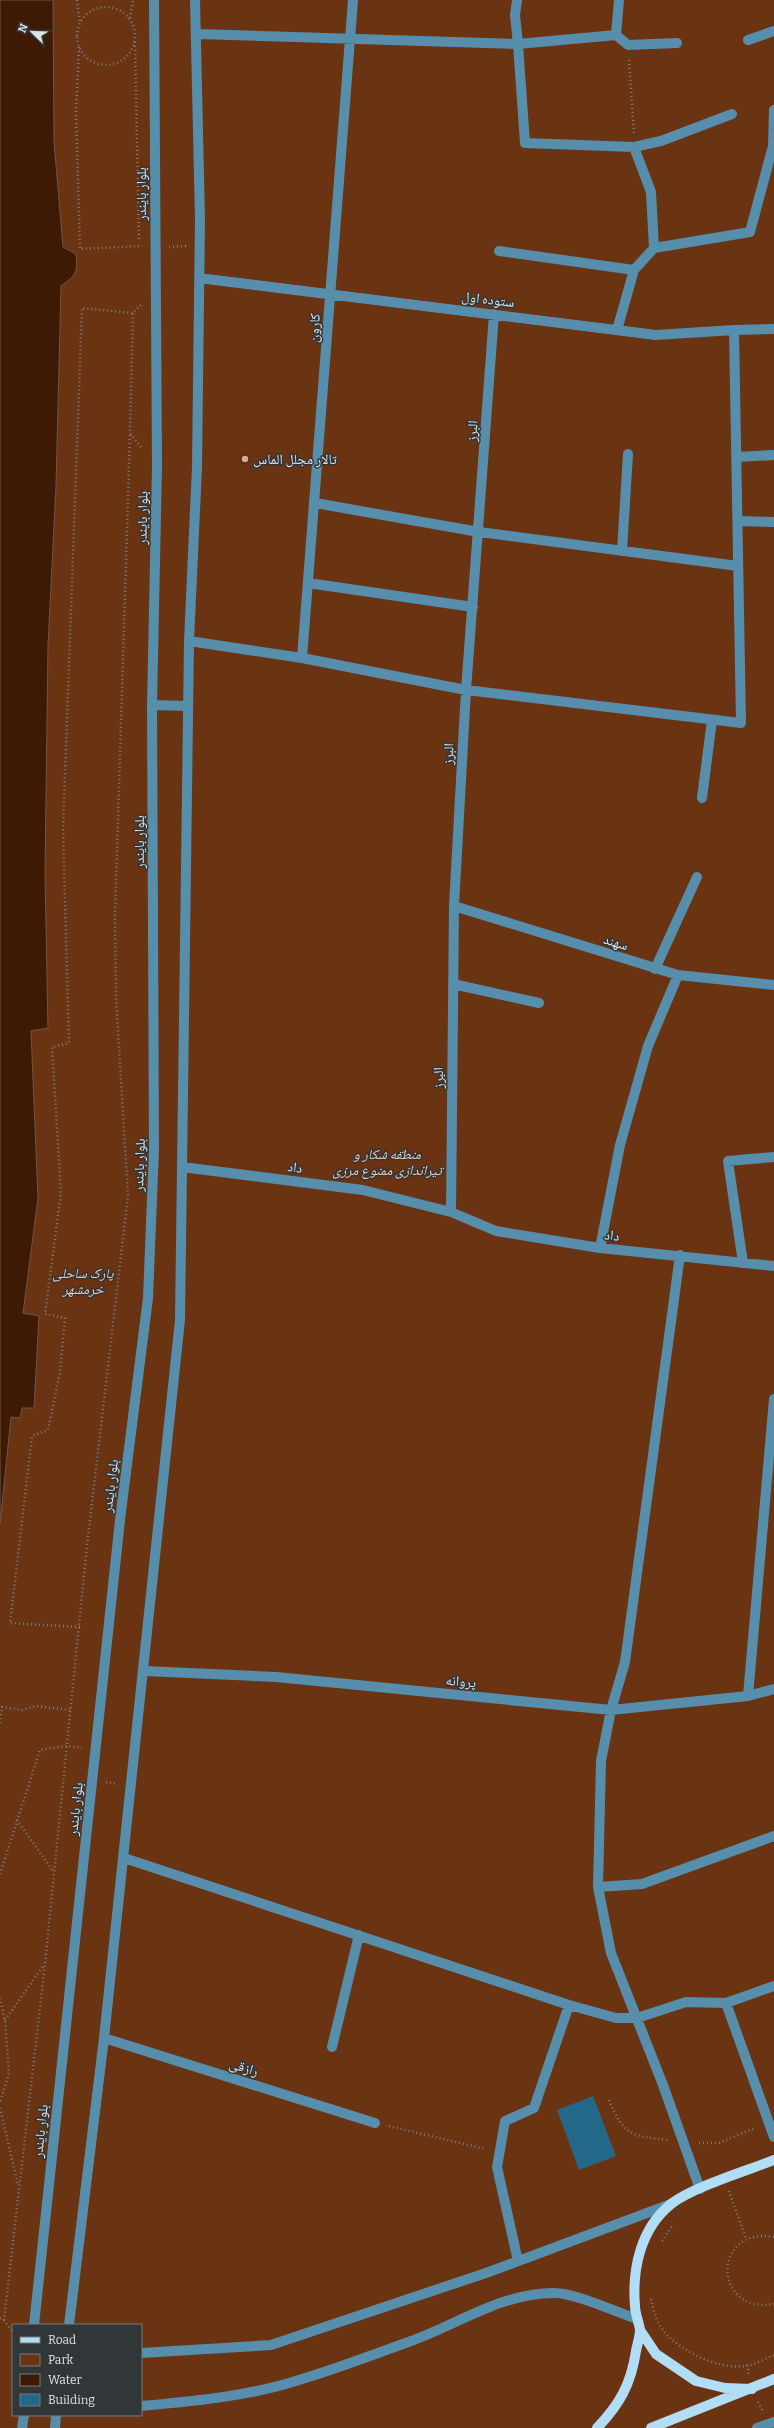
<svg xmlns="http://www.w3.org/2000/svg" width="774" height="2428" viewBox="0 0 774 2428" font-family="Bitter,'Noto Naskh Arabic',serif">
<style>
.green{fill:#6a3312;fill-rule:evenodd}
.water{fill:#3e1a05;stroke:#6e5648}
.building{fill:#236888}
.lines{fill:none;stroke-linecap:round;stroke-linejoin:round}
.path{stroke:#7a7e81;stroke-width:2.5;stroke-dasharray:1 3;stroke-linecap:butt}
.minor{stroke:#568eac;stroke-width:10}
.major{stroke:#b2ddf6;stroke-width:10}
.poi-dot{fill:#f0a279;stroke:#313639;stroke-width:1.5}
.labels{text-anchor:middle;stroke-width:3;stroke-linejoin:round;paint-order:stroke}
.street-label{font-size:14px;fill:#dfe2e4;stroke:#313639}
.poi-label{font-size:14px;fill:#dfe2e4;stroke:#313639;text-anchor:start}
.park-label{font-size:14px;font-style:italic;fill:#f5ccb7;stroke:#313639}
</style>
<rect width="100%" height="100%" fill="#313639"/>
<path class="green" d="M0,0H774V2428H0ZM13,2325H141V2415H13Z"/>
<path class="water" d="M0,0H53L54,141L63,247L76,254C78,273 76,275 61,286L56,486L48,645L45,873L48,1028L31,1031L38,1198L23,1313L39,1316L34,1408H22L20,1418L11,1417L0,1524Z"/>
<path class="building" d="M593,2096L616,2156L579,2170L557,2110Z"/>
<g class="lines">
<path class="path" d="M77,0L80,23
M77 36a29 29 0 1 1 58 0a29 29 0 1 1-58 0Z
M130,18L133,0
M135,42L139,241
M79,47L76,112L80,249L142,246
M629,60L634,133
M169,247L186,246
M141,447L130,433L133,313L142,304
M80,1627L10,1623L32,1436L48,1430L60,1372L65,1318L45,1314L61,1193L52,1047L69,1043L63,829L82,308L133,313
M0,1723L2,1707L22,1710L36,1706L71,1710
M106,1782L117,1784
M17,1820L53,1871
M0,1874L40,1750L67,1746L82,1748
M0,1998L5,2021L9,2073L0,2103
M5,2020L44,1965
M609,2100C624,2136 632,2136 668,2140
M0,2108L18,2185
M389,2126L485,2149
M699,2143H719L755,2128
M729,2191L746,2239
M774,2237C711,2226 713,2315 774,2304
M662,2241L672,2226
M651,2299C653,2309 656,2322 663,2330C679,2351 719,2370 745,2366C755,2365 765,2359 774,2355
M0,2318L4,2320L45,1964L87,1545L128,1196L116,997L115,916L130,433
M4,2320L13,2332
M747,2365L749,2375
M758,2402L763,2412"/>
<path class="minor" d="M196,34L518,44L515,15L517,0
M616,35L628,45L677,43
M748,40L774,31
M634,147L661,141L732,114
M654,248L750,232L773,146L774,110
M499,251L634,270
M199,278L656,335L734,330L774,329
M494,314L466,690L454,906L451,1212L496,1231L600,1248L774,1266
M617,330L634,270L654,248L651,192L634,147L525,143L518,44L616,35L619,0
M736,457L774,455
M315,503L479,532L738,566
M738,521L774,522
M622,551L628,454
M308,583L473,607
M189,641L302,658L466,690L741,723L734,330
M302,658L353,0
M152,705L188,706
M702,798L712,720
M454,906L678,975L774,985
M655,969L697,877
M453,984L539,1003
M182,1167L363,1190L451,1212
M600,1248L620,1145L648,1046L678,975
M680,1255L625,1662L611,1710L601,1761L598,1887L611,1953L663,2085L700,2189
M743,1263L728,1161L774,1157
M145,1671L276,1677L611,1710L748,1696L774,1689
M748,1696L774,1399
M124,1858L569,2005L616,2018H637L686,2002L726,2003
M598,1887L642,1884L774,1836
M774,1986L726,2003L774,2137
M104,2038L375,2123
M332,2047L359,1935
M518,2261L497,2167L505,2121L534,2108L569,2005
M34,2325L120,1520L148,1298L154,1149L152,705L157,466L154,0
M69,2325L104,2038L180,1320L189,641L197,467L200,219L195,0
M141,2353L271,2345L486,2273L671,2204
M141,2406C195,2401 251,2396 302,2379C339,2368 375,2354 411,2341C458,2324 502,2293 554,2293C575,2293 616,2312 637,2319
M22,2428L24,2415
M55,2428L56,2415
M757,2428L774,2422"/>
<path class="major" d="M640,2330L656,2354L696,2381L725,2388L752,2389
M597,2428C620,2404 631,2384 636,2351C637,2345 640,2337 640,2330C639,2322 635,2314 635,2306C632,2270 640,2229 671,2204C693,2187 746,2171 774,2160
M651,2428L774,2379"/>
</g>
<circle class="poi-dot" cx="245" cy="459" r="4"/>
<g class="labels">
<g class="street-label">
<text transform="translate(141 194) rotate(-90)" y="5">بلوار بایندر</text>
<text transform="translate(488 299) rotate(7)" y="5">ستوده اول</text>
<text transform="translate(314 328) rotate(-86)" y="5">کارون</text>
<text transform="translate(472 431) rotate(-86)" y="5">البرز</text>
<text transform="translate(142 518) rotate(-89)" y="5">بلوار بایندر</text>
<text transform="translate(448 754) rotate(-87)" y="5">البرز</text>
<text transform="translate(139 842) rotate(-90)" y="5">بلوار بایندر</text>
<text transform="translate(616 942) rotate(17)" y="5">سهند</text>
<text transform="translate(438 1078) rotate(-90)" y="5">البرز</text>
<text transform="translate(139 1165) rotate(-88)" y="5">بلوار بایندر</text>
<text transform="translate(295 1167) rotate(7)" y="5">داد</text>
<text transform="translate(612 1235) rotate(6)" y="5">داد</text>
<text transform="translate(110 1486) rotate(-83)" y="5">بلوار بایندر</text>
<text transform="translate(461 1681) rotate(5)" y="5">پروانه</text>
<text transform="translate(75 1809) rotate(-84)" y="5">بلوار بایندر</text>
<text transform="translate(244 2067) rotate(17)" y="5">رازقی</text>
<text transform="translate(40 2131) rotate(-84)" y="5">بلوار بایندر</text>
</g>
<g class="poi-label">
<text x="253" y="464">تالار مجلل الماس</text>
</g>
<g class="park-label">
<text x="387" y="1159">منطقه شکار و<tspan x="387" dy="16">تیراندازی ممنوع مرزی</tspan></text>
<text x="83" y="1278">پارک ساحلی<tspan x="83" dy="16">خرمشهر</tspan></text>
</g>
</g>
<rect x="12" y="2324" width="130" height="92" fill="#313639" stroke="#777b7d"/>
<rect x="20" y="2337" width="20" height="6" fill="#b2ddf6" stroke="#777b7d"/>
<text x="48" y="2344" font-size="12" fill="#dfe2e4">Road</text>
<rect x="20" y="2354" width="20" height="12" fill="#6a3312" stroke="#777b7d"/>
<text x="48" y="2364" font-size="12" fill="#dfe2e4">Park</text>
<rect x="20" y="2374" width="20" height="12" fill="#3e1a05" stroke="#777b7d"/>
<text x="48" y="2384" font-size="12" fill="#dfe2e4">Water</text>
<rect x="20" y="2394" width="20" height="12" fill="#236888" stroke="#777b7d"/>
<text x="48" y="2404" font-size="12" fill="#dfe2e4">Building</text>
<g transform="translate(32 32) rotate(293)" stroke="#313639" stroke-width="3" paint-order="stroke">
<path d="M0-3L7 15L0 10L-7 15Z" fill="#dfe2e4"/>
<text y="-6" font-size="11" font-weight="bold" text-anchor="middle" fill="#dfe2e4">N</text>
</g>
</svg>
